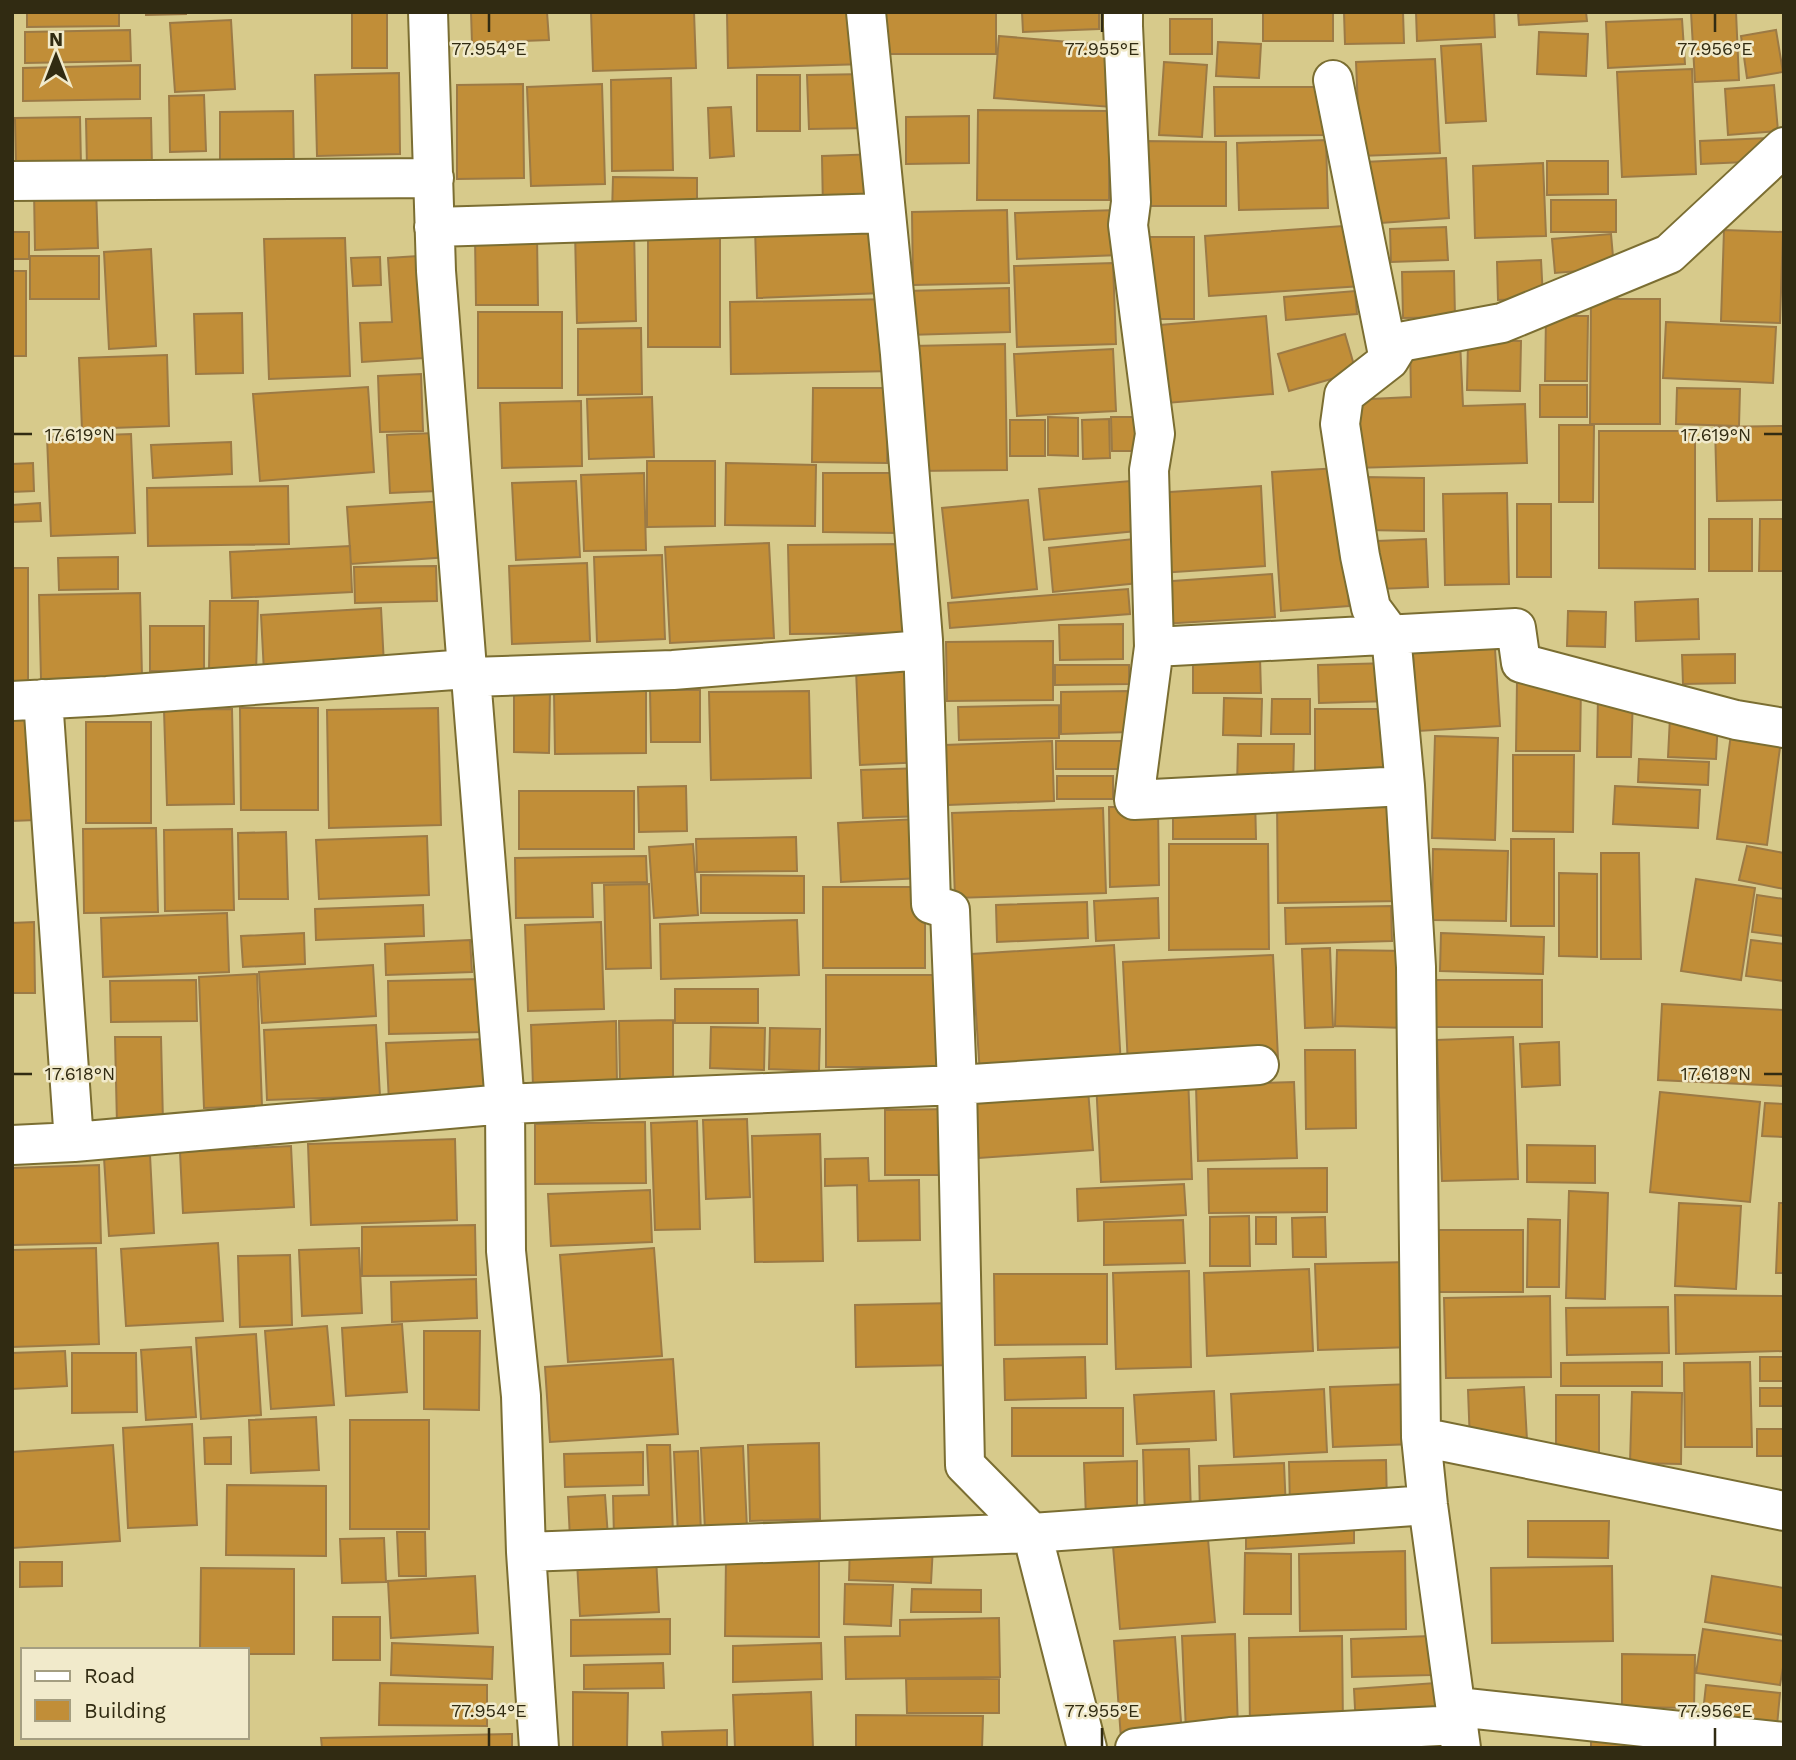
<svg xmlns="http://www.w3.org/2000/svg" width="1796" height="1760" viewBox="0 0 1796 1760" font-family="'Work Sans',sans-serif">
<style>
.building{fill:#c18e38;stroke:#9c7a45;stroke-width:2}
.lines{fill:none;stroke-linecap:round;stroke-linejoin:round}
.minor-casing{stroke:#7b6e32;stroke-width:42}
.minor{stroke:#fff;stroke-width:38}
.ticks{fill:none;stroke:#312b12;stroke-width:2.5}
.ticks-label{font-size:18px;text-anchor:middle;fill:#312b12;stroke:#f1eacb;stroke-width:5;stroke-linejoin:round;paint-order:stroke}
</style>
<rect width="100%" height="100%" fill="#d7ca8b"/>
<path class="building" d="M27,12H119V26L27,27Z
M146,12H186V14L146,15Z
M352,12H387V68H352Z
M471,12H547L549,40L472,43Z
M591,12H694L696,68L593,71Z
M727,12H859L866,64L728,68Z
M877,12H996V54H877Z
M1022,12H1099V29L1023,32Z
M1263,12H1333V41H1263Z
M1344,12H1403L1404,43L1345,44Z
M1416,12H1494L1495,37L1417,41Z
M1518,12H1586L1587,21L1519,25Z
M1691,12H1736L1739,80L1695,82Z
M1170,19H1212V54H1170Z
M1682,19L1685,64L1608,68L1606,22Z
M231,20L235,89L175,92L170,23Z
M130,30L131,61L25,63V32Z
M1776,30L1783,72L1747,78L1741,36Z
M1539,32L1588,34L1586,76L1537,74Z
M999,36L1116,46L1112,107L994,98Z
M1218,42L1261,44L1259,78L1216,76Z
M1481,44L1486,121L1446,123L1441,46Z
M1435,59L1440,153L1360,156L1356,62Z
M1164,62L1207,65L1202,137L1159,135Z
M140,65V99L23,101V68Z
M1692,69L1696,174L1622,177L1617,72Z
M399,73L400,154L317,156L315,75Z
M868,74L872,128L809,129L807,75Z
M757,75H800V131H757Z
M671,78L673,170L612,171L611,80Z
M523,84L524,178L457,179V85Z
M602,84L605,184L531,186L527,87Z
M1774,85L1778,131L1728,135L1725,89Z
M1214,87H1326V135L1215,136Z
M204,95L206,151L170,152L169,96Z
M731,107L734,156L710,158L708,108Z
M978,110L1109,111V200H977Z
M293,111L294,170L220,171V112Z
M969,116V163L906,164V117Z
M80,117L81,166L16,168L15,118Z
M151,118L152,167H87L86,119Z
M1768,138L1769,161L1701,164L1700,141Z
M1326,140L1328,208L1239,210L1237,143Z
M1142,141L1226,142V206H1142Z
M880,154L881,209L823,210L822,156Z
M1446,158L1449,218L1367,224L1364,162Z
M1547,161H1608V194L1547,195Z
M1543,163L1546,236L1475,238L1473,166Z
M613,177L697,178V215L612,214Z
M96,188L98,248L35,250L34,190Z
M1551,200H1616V232H1551Z
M1007,210L1009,283L913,285L912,212Z
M1118,210L1120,255L1017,259L1015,213Z
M880,222L883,293L757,298L755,227Z
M1357,225L1362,286L1209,296L1205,236Z
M1446,227L1448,260L1391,262L1390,229Z
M648,229H720V347H648Z
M634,230L636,321L577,323L575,231Z
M1724,230L1783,232L1780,323L1721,321Z
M12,232H29V259H12Z
M1611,234L1614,268L1555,273L1552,239Z
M537,235L538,305H476L475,236Z
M1145,237H1194V319H1145Z
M345,238L350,376L269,379L264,239Z
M151,249L156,346L109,349L104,252Z
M30,256H99V299H30Z
M418,256L424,358L362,362L360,323L392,322L388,258Z
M380,257L381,285L353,286L351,258Z
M1541,260L1543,298L1498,300L1497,262Z
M1113,263L1116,344L1017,347L1014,266Z
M12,271H26V356H12Z
M1454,271L1455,317L1403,318L1402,272Z
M1009,288L1010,332L907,335V291Z
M1355,291L1357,314L1286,320L1284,297Z
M893,299L895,371L731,374L730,302Z
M1591,299H1660V424H1590Z
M478,312H562V388H478Z
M242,313L243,373L196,374L194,314Z
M1266,316L1273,394L1155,404L1148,326Z
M1546,316H1588L1587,381H1545Z
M1666,322L1776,327L1773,383L1663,378Z
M641,328L642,394L578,395V329Z
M1345,334L1356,372L1289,391L1278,354Z
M1468,340L1521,341L1520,391L1467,390Z
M1460,341L1463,406L1525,404L1527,463L1354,468L1351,400L1411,397L1410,342Z
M1005,344L1007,470L914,471L912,346Z
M1113,349L1116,411L1017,416L1014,354Z
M167,355L169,426L82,429L79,358Z
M421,374L423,431L380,432L378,376Z
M1540,385H1587V417H1540Z
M368,387L374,472L260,481L253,394Z
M813,388H888L887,463L812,462Z
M1677,388L1740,389L1739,426L1676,424Z
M652,397L654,457L589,459L587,399Z
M581,401L582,466L502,468L500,403Z
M1048,417L1078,418V456L1048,455Z
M1111,417H1138V451H1112Z
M1109,419L1110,458L1083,459L1082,420Z
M1010,420H1045V456H1010Z
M1559,425H1594L1593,502H1559Z
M1784,426V500L1717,501L1715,427Z
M1599,431H1695V569L1599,568Z
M434,433L437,491L390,493L387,435Z
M131,434L135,533L51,536L47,437Z
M231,442L232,474L153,478L151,445Z
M647,461H715V526L647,527Z
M33,463L34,491L12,492V464Z
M726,463L816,465L815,526L725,525Z
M1339,468L1349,606L1281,611L1272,472Z
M644,473L646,550L584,551L581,475Z
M823,473H898V533L823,532Z
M1364,477L1424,478V531L1363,530Z
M1142,480L1147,530L1044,540L1039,489Z
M576,481L580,557L516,560L512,483Z
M288,486L289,544L148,546L147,488Z
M1261,486L1265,566L1160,573L1155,493Z
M1507,493L1509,584L1445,585L1443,494Z
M1028,500L1037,589L952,598L942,508Z
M445,501L449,557L351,564L347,507Z
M40,503L41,521L12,522V505Z
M1517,504H1551V577H1517Z
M1709,519H1752V571H1709Z
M1760,519H1784V571H1759Z
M1143,538L1148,582L1053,592L1049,548Z
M1426,539L1428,587L1378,589L1377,541Z
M769,543L774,638L670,643L665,547Z
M907,544L908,633L790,634L788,545Z
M350,546L352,592L232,598L230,552Z
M662,555L665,639L597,642L594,557Z
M118,557V589L59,590L58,558Z
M587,563L590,641L512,644L509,566Z
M436,566L437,601L355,603L354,567Z
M12,568H28V684H12Z
M1272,574L1275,617L1162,624L1159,582Z
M1128,589L1130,614L950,628L948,603Z
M140,593L142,677L41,679L39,595Z
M1698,599L1699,639L1636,641L1635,602Z
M210,601H258L256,674L209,672Z
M381,608L384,665L264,672L261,615Z
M1568,611L1606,612L1605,647L1567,646Z
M1123,624V659L1060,660L1059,625Z
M150,626H204V671H150Z
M1494,634L1500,726L1418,731L1412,639Z
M1053,641V700L947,701L946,642Z
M1735,654V683L1683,684L1682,655Z
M1260,657L1261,693H1193V658Z
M1390,663L1391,701L1319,703L1318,665Z
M1055,665H1129V684L1055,685Z
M920,667L924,762L860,765L856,670Z
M1517,682L1581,683L1580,751H1516Z
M646,690V753L555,754L554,691Z
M650,690H700V742H651Z
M514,691H550L549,753L514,752Z
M809,691L811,778L711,780L709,692Z
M1130,691L1131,732L1061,734V692Z
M1598,695L1633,697L1631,757H1597Z
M1224,698L1262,699L1261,736L1223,735Z
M1272,699H1310V734H1271Z
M1059,705V738L959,740L958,707Z
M240,708H318V810H241Z
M438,708L441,825L329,828L327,710Z
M232,709L234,804L167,805L164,710Z
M1315,709H1385V782H1315Z
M1670,717L1718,720L1716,759L1668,757Z
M12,720H31L35,820L12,821Z
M86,722H151V823H86Z
M1731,734L1781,740L1767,845L1717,839Z
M1435,736L1498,738L1495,840L1432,838Z
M1052,741L1054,801L948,805L945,745Z
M1056,741H1128V769H1056Z
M1238,744H1294L1293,787H1237Z
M1513,755H1574L1573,832L1513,831Z
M1639,759L1709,762L1708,785L1638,782Z
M924,768L926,816L863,818L861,770Z
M1057,776H1113V799H1057Z
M686,786L687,831L639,832L638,787Z
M1615,786L1700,790L1698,828L1613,824Z
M1397,790L1400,901L1278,903L1277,801Z
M519,791H634V849H519Z
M1255,796L1256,839H1173V803Z
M1109,807H1158L1159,885L1110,887Z
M1103,808L1106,893L955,898L952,813Z
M918,819L922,878L841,882L838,823Z
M156,828L158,912L84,913L83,829Z
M232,829L234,910L165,911L164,830Z
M286,832L288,899H239L238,833Z
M427,836L429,895L319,899L316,840Z
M796,837L797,871L697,872L696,839Z
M1511,839H1554V926H1511Z
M693,844L698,915L654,918L649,847Z
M1169,844H1268L1269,949L1169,950Z
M1747,846L1784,853V889L1739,880Z
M1433,849L1508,851L1506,921L1432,920Z
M1601,853H1639L1641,959H1601Z
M646,856L647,882L592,883L593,917L516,918L515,858Z
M1559,873L1597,874V957L1559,956Z
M701,875L804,876V913H701Z
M1696,879L1755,888L1741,980L1681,971Z
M649,884L651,968L606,969L604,885Z
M823,887H925V968H823Z
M1757,895L1784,899V936L1752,932Z
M1158,898L1159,938L1096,941L1094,901Z
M1087,902L1088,938L997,942L996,905Z
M423,905L424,936L316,940L315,909Z
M1391,906L1392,941L1286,944L1285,908Z
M227,913L229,972L103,977L101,918Z
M797,920L799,975L661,979L660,924Z
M34,922L35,993H12V923Z
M601,922L604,1009L528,1011L525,925Z
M304,933L305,964L243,967L241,936Z
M1441,933L1544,937L1543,974L1440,971Z
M470,940L472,972L386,975L385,944Z
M1751,940L1784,944V981L1746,976Z
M1114,945L1121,1066L980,1074L972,954Z
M1330,948L1333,1027L1305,1028L1302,949Z
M1337,950L1409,951L1407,1028L1335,1026Z
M1273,955L1278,1058L1128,1066L1123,962Z
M373,965L376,1016L262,1023L259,972Z
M257,974L262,1106L204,1108L199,977Z
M826,975H939L938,1067H826Z
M481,979L483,1032L389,1034L388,981Z
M196,980L197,1021L111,1022L110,981Z
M1436,980H1542V1027H1436Z
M675,989H758V1023H675Z
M1662,1004L1784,1010V1086L1658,1080Z
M673,1020V1082L620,1083L619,1021Z
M616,1021L617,1084L533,1087L531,1025Z
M376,1025L380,1096L267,1100L264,1030Z
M711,1027L765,1028L764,1070L710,1068Z
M770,1028L820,1029L819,1071L769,1069Z
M115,1037H161L163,1123L117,1124Z
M1513,1037L1518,1179L1442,1181L1437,1040Z
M486,1039L488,1098L389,1102L386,1043Z
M1559,1042L1560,1085L1522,1087L1520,1044Z
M1305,1050H1355L1356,1128L1306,1129Z
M1188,1076L1192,1179L1101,1182L1096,1080Z
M1294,1082L1297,1158L1198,1161L1196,1085Z
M1088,1090L1093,1150L979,1158L975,1097Z
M1660,1092L1760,1102L1750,1202L1650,1192Z
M1765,1103L1784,1104V1137L1762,1136Z
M951,1109L952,1175H885V1110Z
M747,1119L750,1197L706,1199L703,1120Z
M697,1121L700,1229L655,1230L651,1123Z
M645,1122L646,1183L535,1184V1124Z
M820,1134L823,1261L755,1262L752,1136Z
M455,1139L457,1220L311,1225L308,1144Z
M1527,1145L1595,1146V1183L1527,1182Z
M291,1146L294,1207L183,1213L180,1152Z
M150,1155L154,1233L109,1236L104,1158Z
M868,1158L869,1181L919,1180L920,1240L858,1241L857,1185L825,1186V1159Z
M99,1165L101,1243L12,1245V1168Z
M1327,1168V1212L1209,1213L1208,1169Z
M1184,1184L1186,1215L1078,1221L1077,1189Z
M650,1190L652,1242L551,1246L548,1194Z
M1569,1191L1608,1193L1605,1299L1566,1298Z
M1679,1203L1741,1206L1736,1289L1675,1286Z
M1779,1203H1784V1273H1776Z
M1249,1216L1250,1266H1210V1217Z
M1256,1217H1276V1244H1256Z
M1325,1217L1326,1257H1293L1292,1218Z
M1528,1219L1560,1220L1559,1287H1527Z
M1183,1220L1185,1263L1104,1265V1222Z
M475,1225L476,1275L362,1276V1227Z
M1437,1230H1523V1292H1437Z
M218,1243L223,1321L126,1326L121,1249Z
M96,1248L99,1344L12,1347V1250Z
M359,1248L362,1313L302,1316L299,1250Z
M654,1248L662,1356L568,1362L560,1255Z
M290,1255L292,1325L240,1327L238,1256Z
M1411,1262L1413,1347L1318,1350L1315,1264Z
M1309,1269L1313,1351L1207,1356L1204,1273Z
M1189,1271L1191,1367L1116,1369L1113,1273Z
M994,1274H1107V1344L995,1345Z
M476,1279L477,1318L392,1322L391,1282Z
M1675,1295L1784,1296V1351L1676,1354Z
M1550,1296L1551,1377L1446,1378L1444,1298Z
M955,1303L956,1365L856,1367L855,1305Z
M1668,1307L1669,1353L1567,1355L1566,1308Z
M402,1324L407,1392L346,1396L342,1328Z
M327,1326L334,1405L271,1409L265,1331Z
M424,1331H480L479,1410L424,1409Z
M256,1334L261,1415L201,1419L196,1338Z
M191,1347L196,1417L146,1420L141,1350Z
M65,1351L67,1386L12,1389V1353Z
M72,1353H136L137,1412L72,1413Z
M1085,1357L1086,1398L1005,1400L1004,1359Z
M1760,1357H1784V1381H1760Z
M673,1359L678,1434L550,1442L545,1367Z
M1662,1362V1386H1561V1363Z
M1750,1362L1752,1447H1685L1684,1363Z
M1412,1384L1414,1444L1333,1447L1330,1387Z
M1524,1387L1527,1440L1470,1443L1468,1390Z
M1760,1388H1784V1406H1760Z
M1324,1389L1327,1452L1234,1457L1231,1394Z
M1214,1391L1216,1440L1137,1444L1134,1395Z
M1632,1392L1682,1393L1681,1464L1630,1463Z
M1556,1395H1599V1459H1556Z
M1012,1408H1123V1456H1012Z
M316,1417L319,1470L251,1473L249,1420Z
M350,1420H429V1529H350Z
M192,1424L197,1525L128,1528L123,1428Z
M1757,1429H1784V1456H1757Z
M231,1437V1464H205L204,1438Z
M819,1443L820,1519L750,1521L748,1445Z
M113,1445L120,1541L12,1548V1452Z
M647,1445H670L673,1535L614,1537L613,1496L649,1495Z
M743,1446L747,1528L705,1530L701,1448Z
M1189,1449L1191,1514L1145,1517L1143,1450Z
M698,1451L701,1534L678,1535L674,1452Z
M643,1452V1485L565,1487L564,1454Z
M1386,1460L1387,1505L1290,1507L1289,1462Z
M1137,1461V1518H1086L1084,1463Z
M1284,1463L1286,1511L1200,1514L1199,1466Z
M227,1485L326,1486V1556L226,1555Z
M605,1495L608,1537L570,1539L568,1497Z
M1354,1516V1543L1246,1549V1523Z
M1528,1521H1609L1608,1558L1528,1557Z
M397,1532H425L426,1576H399Z
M384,1538L386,1582L342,1583L340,1539Z
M1208,1539L1215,1622L1120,1629L1113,1546Z
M850,1542L933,1546L931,1583L849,1580Z
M1405,1551L1406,1629L1300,1631L1299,1554Z
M1245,1553L1291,1554V1614H1244Z
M656,1558L659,1612L580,1616L577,1562Z
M726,1558L819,1559V1637L725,1636Z
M20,1562H62V1586L20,1587Z
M1612,1566L1613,1641L1492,1643L1491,1568Z
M201,1568L294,1569V1654H247V1650H200Z
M475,1576L478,1633L391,1638L388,1581Z
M1712,1576L1784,1588V1635L1705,1622Z
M845,1584L893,1585L891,1626L844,1624Z
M912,1589L981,1590V1612H911Z
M333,1617H380V1660H333Z
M999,1618L1000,1677L846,1679L845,1637L900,1636V1620Z
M670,1619V1654L571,1656V1620Z
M1703,1629L1784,1641V1662L1780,1685L1696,1673Z
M1235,1634L1238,1730L1186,1732L1182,1636Z
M1342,1636L1343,1728L1250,1729L1249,1638Z
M1430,1636L1431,1675L1352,1677L1351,1639Z
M1175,1637L1182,1736L1121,1739L1114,1641Z
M392,1643L493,1647L492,1679L391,1675Z
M821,1643L822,1679L733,1682V1646Z
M1622,1654L1695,1655L1694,1708L1622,1707Z
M663,1663L664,1688L584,1689V1665Z
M906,1679H999V1713H907Z
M1449,1682L1451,1722L1356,1728L1354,1689Z
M380,1683L487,1685V1726L379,1725Z
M1706,1685L1780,1693L1776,1737L1701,1730Z
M573,1692L628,1693L627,1748H573Z
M811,1692L813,1748H735L733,1695Z
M856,1715L983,1716L982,1748H856Z
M727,1730V1748H663L662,1732Z
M512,1734V1748H322L321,1738Z
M1591,1735L1641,1736V1748H1591Z"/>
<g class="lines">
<defs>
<path id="minor" d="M428,12L436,271L467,669L471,677L505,1104L506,1251L521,1396L526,1552L539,1748
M1123,12V26L1131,202L1128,225L1155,434L1149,470L1154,647
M1333,80L1389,360
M12,181L434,178
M434,227L886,213
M471,677L673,670L923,650
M43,699L74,1142
M12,701L107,696L467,669
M1405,786L1134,800L1154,647L1516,628L1521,663L1736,720L1784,728
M12,1145L74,1142L505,1104L957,1085L1259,1065
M1421,1437L1784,1511
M526,1552L1032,1533L965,1465L957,1085L950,910L931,904L923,640L900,354L866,12
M1457,1707L1784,1742
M1087,1748L1032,1533L1428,1505
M1135,1748L1230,1737L1458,1725
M1461,1748L1428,1505L1421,1437L1416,967L1405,786L1391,635L1371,608L1360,556L1340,424L1344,395L1389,360L1400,342L1502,323L1669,254L1784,147"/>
</defs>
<use href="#minor" class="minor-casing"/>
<use href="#minor" class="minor"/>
</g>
<path class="ticks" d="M489,14V32M1102,14V32M1715,14V32M14,434H32M1764,434H1782M14,1074H32M1764,1074H1782M489,1728V1746M1102,1728V1746M1715,1728V1746"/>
<g class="ticks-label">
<text x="489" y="55">77.954°E</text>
<text x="1102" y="55">77.955°E</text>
<text x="1715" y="55">77.956°E</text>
<text x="80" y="441">17.619°N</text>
<text x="1716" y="441">17.619°N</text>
<text x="80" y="1080">17.618°N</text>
<text x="1716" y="1080">17.618°N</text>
<text x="489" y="1717">77.954°E</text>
<text x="1102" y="1717">77.955°E</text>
<text x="1715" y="1717">77.956°E</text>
</g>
<rect width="1796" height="1760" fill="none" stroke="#312b12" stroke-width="28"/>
<rect x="21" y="1648" width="228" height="91" fill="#f1eacb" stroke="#a49e81" stroke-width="2"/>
<rect x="35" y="1671" width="35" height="10" fill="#ffffff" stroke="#a49e81" stroke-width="2"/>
<text x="84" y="1683" font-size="21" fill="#312b12">Road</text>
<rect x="35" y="1700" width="35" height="21" fill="#c18e38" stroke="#a49e81" stroke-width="2"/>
<text x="84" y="1718" font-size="21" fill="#312b12">Building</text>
<g transform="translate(56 56)" stroke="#f1eacb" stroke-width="5" paint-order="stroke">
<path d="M0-5L12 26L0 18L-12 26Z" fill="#312b12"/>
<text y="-10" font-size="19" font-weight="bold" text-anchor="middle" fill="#312b12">N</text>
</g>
</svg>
